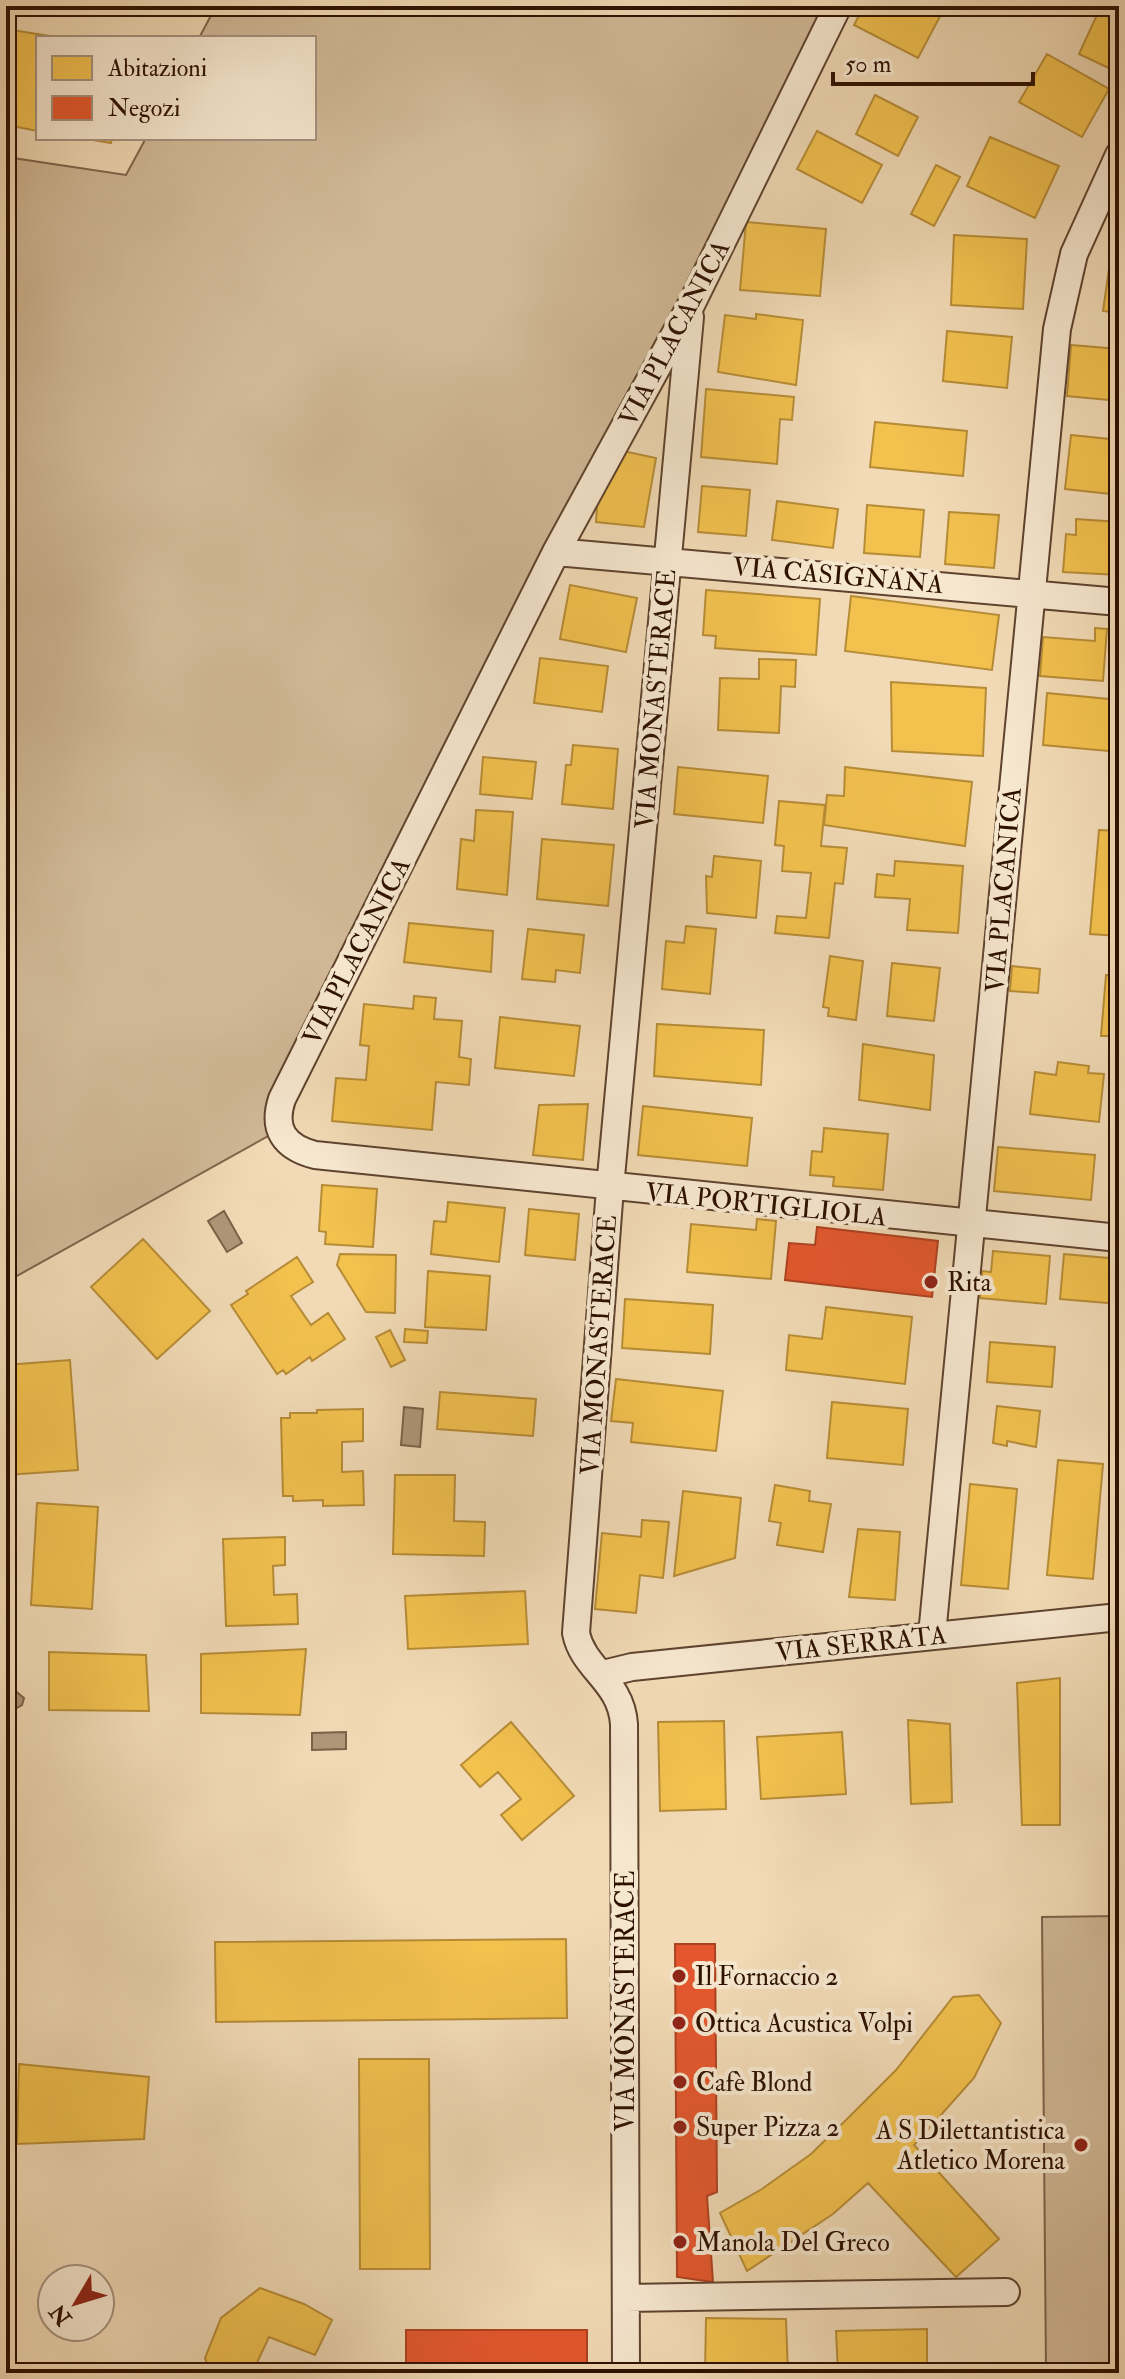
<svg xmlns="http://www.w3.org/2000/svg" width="1125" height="2379" viewBox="0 0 1125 2379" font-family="'IM FELL Double Pica',serif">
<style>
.green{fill:#d0b896;stroke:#7f644c;stroke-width:2}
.water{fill:#af9678;stroke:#7b6148;stroke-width:2}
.homes{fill:#f2c14e;stroke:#b78c37;stroke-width:2}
.shops{fill:#e4572e;stroke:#ad4220;stroke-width:2}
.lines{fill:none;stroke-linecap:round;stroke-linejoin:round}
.minor-casing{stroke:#5f432e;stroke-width:30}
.minor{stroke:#f6e7cf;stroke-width:26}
.poi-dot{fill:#8f2418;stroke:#f6e7cf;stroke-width:3}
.labels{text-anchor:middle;stroke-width:8;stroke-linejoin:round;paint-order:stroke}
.street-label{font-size:26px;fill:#2e1101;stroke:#f6e7cf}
.poi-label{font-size:26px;fill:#2e1101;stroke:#f6e7cf;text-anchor:start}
</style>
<rect width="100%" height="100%" fill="#f1dab5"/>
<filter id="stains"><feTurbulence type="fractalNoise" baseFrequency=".0025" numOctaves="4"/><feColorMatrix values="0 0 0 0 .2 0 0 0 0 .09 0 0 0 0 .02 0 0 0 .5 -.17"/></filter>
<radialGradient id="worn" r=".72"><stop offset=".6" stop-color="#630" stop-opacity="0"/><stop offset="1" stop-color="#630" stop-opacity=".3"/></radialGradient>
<path class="green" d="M216,6H838L279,1130L6,1282V157L126,175L146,138H314V38H199Z
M1119,1916V2373H1046L1042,1917Z"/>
<path class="water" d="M224,1211L242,1243L227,1252L208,1221Z
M404,1407L423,1409L420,1447L401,1445Z
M6,1518H14L12,1557L6,1556Z
M6,1683L24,1698L22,1705L15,1709L6,1708Z
M346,1732V1749L312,1750V1733Z"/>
<path class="homes" d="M864,6H943L945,7L918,58L854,25Z
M1101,6L1119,15V73L1079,54Z
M6,29L62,38H38V131L6,125Z
M1047,54L1109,89L1082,137L1019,102Z
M875,95L918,117L898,156L856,134Z
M817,131L882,165L862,203L797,169Z
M990,137L1059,166L1035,218L967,186Z
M81,138H112L111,143Z
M936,165L960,177L934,226L911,214Z
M746,222L826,229L820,296L740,290Z
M954,235L1027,239L1023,309L951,305Z
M1111,255L1119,256V313L1103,311Z
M756,314L803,320L796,385L718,372L725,315L756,319Z
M947,331L1012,337L1007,388L943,381Z
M1071,345L1119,349V401L1067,396Z
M706,389L794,397L792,420L780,419L777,464L701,457Z
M875,422L967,431L963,476L870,467Z
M1071,435L1119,440V495L1065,489Z
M623,451L656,458L644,527L596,522L598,491Z
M702,486L750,490L746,536L698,532Z
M777,501L838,509L833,548L772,540Z
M867,505L924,510L920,557L864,553Z
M949,512L999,515L994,568L945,564Z
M1076,519L1119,522V575L1063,572L1066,534L1076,535Z
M570,585L637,598L626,652L560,639Z
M706,590L820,599L816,655L715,648L716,636L703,635Z
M851,596L999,615L992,670L845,651Z
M1095,628L1107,629L1103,681L1040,676L1043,637L1095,641Z
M540,658L608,666L602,712L534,703Z
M759,659L796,660L795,687L781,686L779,733L718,730L720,678L759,679Z
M891,682L986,688L983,756L892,751Z
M1047,693L1119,700V752L1043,745Z
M573,745L618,749L613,809L562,804L566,765H571Z
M483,757L536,762L532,799L480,794Z
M678,767L768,776L763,823L674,814Z
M845,767L972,782L965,846L824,825L827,795L844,796Z
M779,801L825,805L821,846L847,848L843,884L835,883L829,938L775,933L777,916L806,918L811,873L782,871L784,846L775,845Z
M476,810L513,812L507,895L457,889L461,839L474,841Z
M1099,830L1119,831V936L1090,934Z
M542,839L614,845L608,906L537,899Z
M714,856L761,861L756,918L707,913L706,876L712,877Z
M895,861L963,866L958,933L907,930L910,899L875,897L877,874L894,876Z
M409,923L493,931L491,972L404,962Z
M686,926L716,929L710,994L662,989L666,941L684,943Z
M528,929L584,935L580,973L556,970L555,982L522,979Z
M830,956L863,961L856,1020L828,1016L829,1008L823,1007Z
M892,963L940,968L934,1021L887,1016Z
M1012,966L1040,969L1038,993L1010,991Z
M1106,975L1119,976V1036H1101Z
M414,996L436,998L434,1019L462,1021L459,1057L471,1059L469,1085L436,1082L432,1130L332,1121L336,1078L366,1080L369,1046L360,1045L364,1004L413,1009Z
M500,1017L580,1026L574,1076L495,1068Z
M657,1024L764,1030L761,1085L654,1076Z
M863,1044L934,1055L930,1110L859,1100Z
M1058,1062L1089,1066L1088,1073L1104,1074L1099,1122L1030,1114L1035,1072L1056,1075Z
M588,1104L583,1160L533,1155L539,1105Z
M643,1106L752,1118L747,1166L638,1155Z
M824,1128L888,1134L883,1190L833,1186L834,1177L810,1175L812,1151L822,1152Z
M998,1147L1095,1155L1091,1200L994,1191Z
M322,1185L377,1189L373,1247L325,1244L326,1232L319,1231Z
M448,1202L505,1208L499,1262L431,1254L434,1221L446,1222Z
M529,1209L579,1214L575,1260L525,1255Z
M757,1219L776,1221L771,1279L687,1272L691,1224L756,1230Z
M143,1239L210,1311L157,1359L91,1287Z
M993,1251L1050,1256L1046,1304L980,1298L982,1271L991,1272Z
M340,1254L396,1255L395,1313L366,1312L337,1265Z
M1064,1254L1119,1259V1304L1060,1299Z
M297,1257L313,1282L291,1296L311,1325L328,1313L345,1339L312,1361L310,1357L286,1374L283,1370L277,1374L231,1305L248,1294L246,1291Z
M428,1271L490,1276L486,1330L425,1327Z
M625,1299L713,1305L710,1354L622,1348Z
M826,1307L912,1317L905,1384L786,1370L789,1335L822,1339Z
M405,1329L428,1331L427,1343L404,1342Z
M390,1330L405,1360L391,1367L376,1337Z
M990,1342L1055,1347L1052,1387L987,1382Z
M70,1360L78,1470L6,1475V1365Z
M616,1379L723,1391L716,1451L631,1442L633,1423L611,1421Z
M440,1392L536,1399L533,1436L437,1429Z
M832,1402L908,1409L903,1465L827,1458Z
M997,1406L1040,1411L1036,1447L1007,1441V1446L993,1443Z
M363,1409V1441L342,1442V1472L363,1471L364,1505L323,1506V1500L293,1501V1496H283L281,1418H290V1413H317V1410Z
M1058,1460L1103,1464L1093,1579L1047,1575Z
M395,1475H455L454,1521L485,1522L484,1556L393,1554Z
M970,1484L1017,1489L1008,1589L961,1585Z
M775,1485L810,1491L809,1501L831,1504L823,1552L777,1545L781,1523L769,1521Z
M683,1491L741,1498L735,1558L674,1576Z
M37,1503L98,1507L92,1609L31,1605Z
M642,1520L669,1522L663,1578L640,1575L636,1613L595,1609L602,1533L641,1537Z
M858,1529L900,1532L895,1600L849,1597Z
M285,1537V1565L273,1566L274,1595L297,1594L298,1624L226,1626L223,1539Z
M525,1591L528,1644L408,1649L405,1596Z
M306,1649L300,1715L201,1713V1654Z
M49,1652L146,1655L149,1711L49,1710Z
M1060,1678V1825H1022L1017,1683Z
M908,1720L950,1724L952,1802L911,1804Z
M724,1721L726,1809L660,1811L658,1722Z
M511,1722L574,1796L522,1840L501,1815L521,1799L498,1772L480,1787L461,1765Z
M842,1732L846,1794L761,1799L757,1737Z
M566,1939L567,2018L216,2022L215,1942Z
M979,1995L1001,2023L974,2078L914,2145L999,2239L956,2277L868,2183L833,2214L747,2271L720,2213L762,2189L811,2154L843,2123L896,2070L953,1997Z
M359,2059H429L430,2269H360Z
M19,2064L149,2077L144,2139L17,2144Z
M260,2288L304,2304L332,2320L315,2355L269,2337L254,2369L258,2373H210L205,2358L221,2318Z
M706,2318L786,2319L788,2373H705Z
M927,2329V2373H838L836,2331Z"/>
<path class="shops" d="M817,1227L938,1241L932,1297L785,1280L789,1243L815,1245Z
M675,1944H715L717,2192L707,2196L713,2282L677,2277Z
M406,2330H587V2373H406Z"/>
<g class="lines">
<defs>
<path id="minor" d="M838,6L691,305L556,552L282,1099C272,1129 284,1147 315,1155L1119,1238
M556,552L1119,602
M932,1635L1057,329L1074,254L1119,155
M603,1674L632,1667L1119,1617
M626,2298L1006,2292
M626,2373L624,1724C621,1681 583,1669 576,1633L610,1188L690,317"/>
</defs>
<use href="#minor" class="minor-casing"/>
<use href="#minor" class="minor"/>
</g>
<g class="poi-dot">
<circle cx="931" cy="1282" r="8"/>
<circle cx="679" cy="1976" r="8"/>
<circle cx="679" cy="2023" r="8"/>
<circle cx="680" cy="2082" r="8"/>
<circle cx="680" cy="2127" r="8"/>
<circle cx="1081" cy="2145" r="8"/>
<circle cx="680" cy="2242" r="8"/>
</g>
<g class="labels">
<g class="street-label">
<text transform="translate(674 333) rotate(-62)" y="9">VIA PLACANICA</text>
<text transform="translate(838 575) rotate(5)" y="9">VIA CASIGNANA</text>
<text transform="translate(655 699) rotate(-85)" y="9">VIA MONASTERACE</text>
<text transform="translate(1003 890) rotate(-85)" y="9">VIA PLACANICA</text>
<text transform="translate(356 951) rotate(-63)" y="9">VIA PLACANICA</text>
<text transform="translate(766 1204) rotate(6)" y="9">VIA PORTIGLIOLA</text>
<text transform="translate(598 1345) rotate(-86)" y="9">VIA MONASTERACE</text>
<text transform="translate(861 1643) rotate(-6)" y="9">VIA SERRATA</text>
<text transform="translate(625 2001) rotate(-90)" y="9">VIA MONASTERACE</text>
</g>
<g class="poi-label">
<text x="947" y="1291">Rita</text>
<text x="695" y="1985">Il Fornaccio 2</text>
<text x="695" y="2032">Ottica Acustica Volpi</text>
<text x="696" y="2091">Cafè Blond</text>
<text x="696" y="2136">Super Pizza 2</text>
<text x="1065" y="2139" text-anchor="end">A S Dilettantistica<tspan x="1065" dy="30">Atletico Morena</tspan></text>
<text x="696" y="2251">Manola Del Greco</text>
</g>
</g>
<rect width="1125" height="2379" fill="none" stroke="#f1dab5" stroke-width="32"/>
<rect x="8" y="8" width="1109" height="2363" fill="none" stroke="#2e1101" stroke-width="4"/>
<rect x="16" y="16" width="1093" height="2347" fill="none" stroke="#2e1101" stroke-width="2"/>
<rect x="36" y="36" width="280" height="104" fill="#f6e7cf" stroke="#a6917d" stroke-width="2"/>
<rect x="52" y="56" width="40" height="24" fill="#f2c14e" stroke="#a6917d" stroke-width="2"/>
<text x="108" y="76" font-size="24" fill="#2e1101">Abitazioni</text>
<rect x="52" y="96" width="40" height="24" fill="#e4572e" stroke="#a6917d" stroke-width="2"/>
<text x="108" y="116" font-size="24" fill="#2e1101">Negozi</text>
<g transform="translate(76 2303) rotate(232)"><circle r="38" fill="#f6e7cf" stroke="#a6917d" stroke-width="2"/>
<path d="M0-6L14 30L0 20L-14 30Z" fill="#8f2418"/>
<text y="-12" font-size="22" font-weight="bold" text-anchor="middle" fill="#2e1101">N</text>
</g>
<path d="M833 72v12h200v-12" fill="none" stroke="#2e1101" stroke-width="4"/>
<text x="845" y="72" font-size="24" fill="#2e1101" stroke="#f6e7cf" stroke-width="6" paint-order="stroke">50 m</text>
<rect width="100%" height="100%" filter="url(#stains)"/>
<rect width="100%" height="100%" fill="url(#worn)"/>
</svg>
